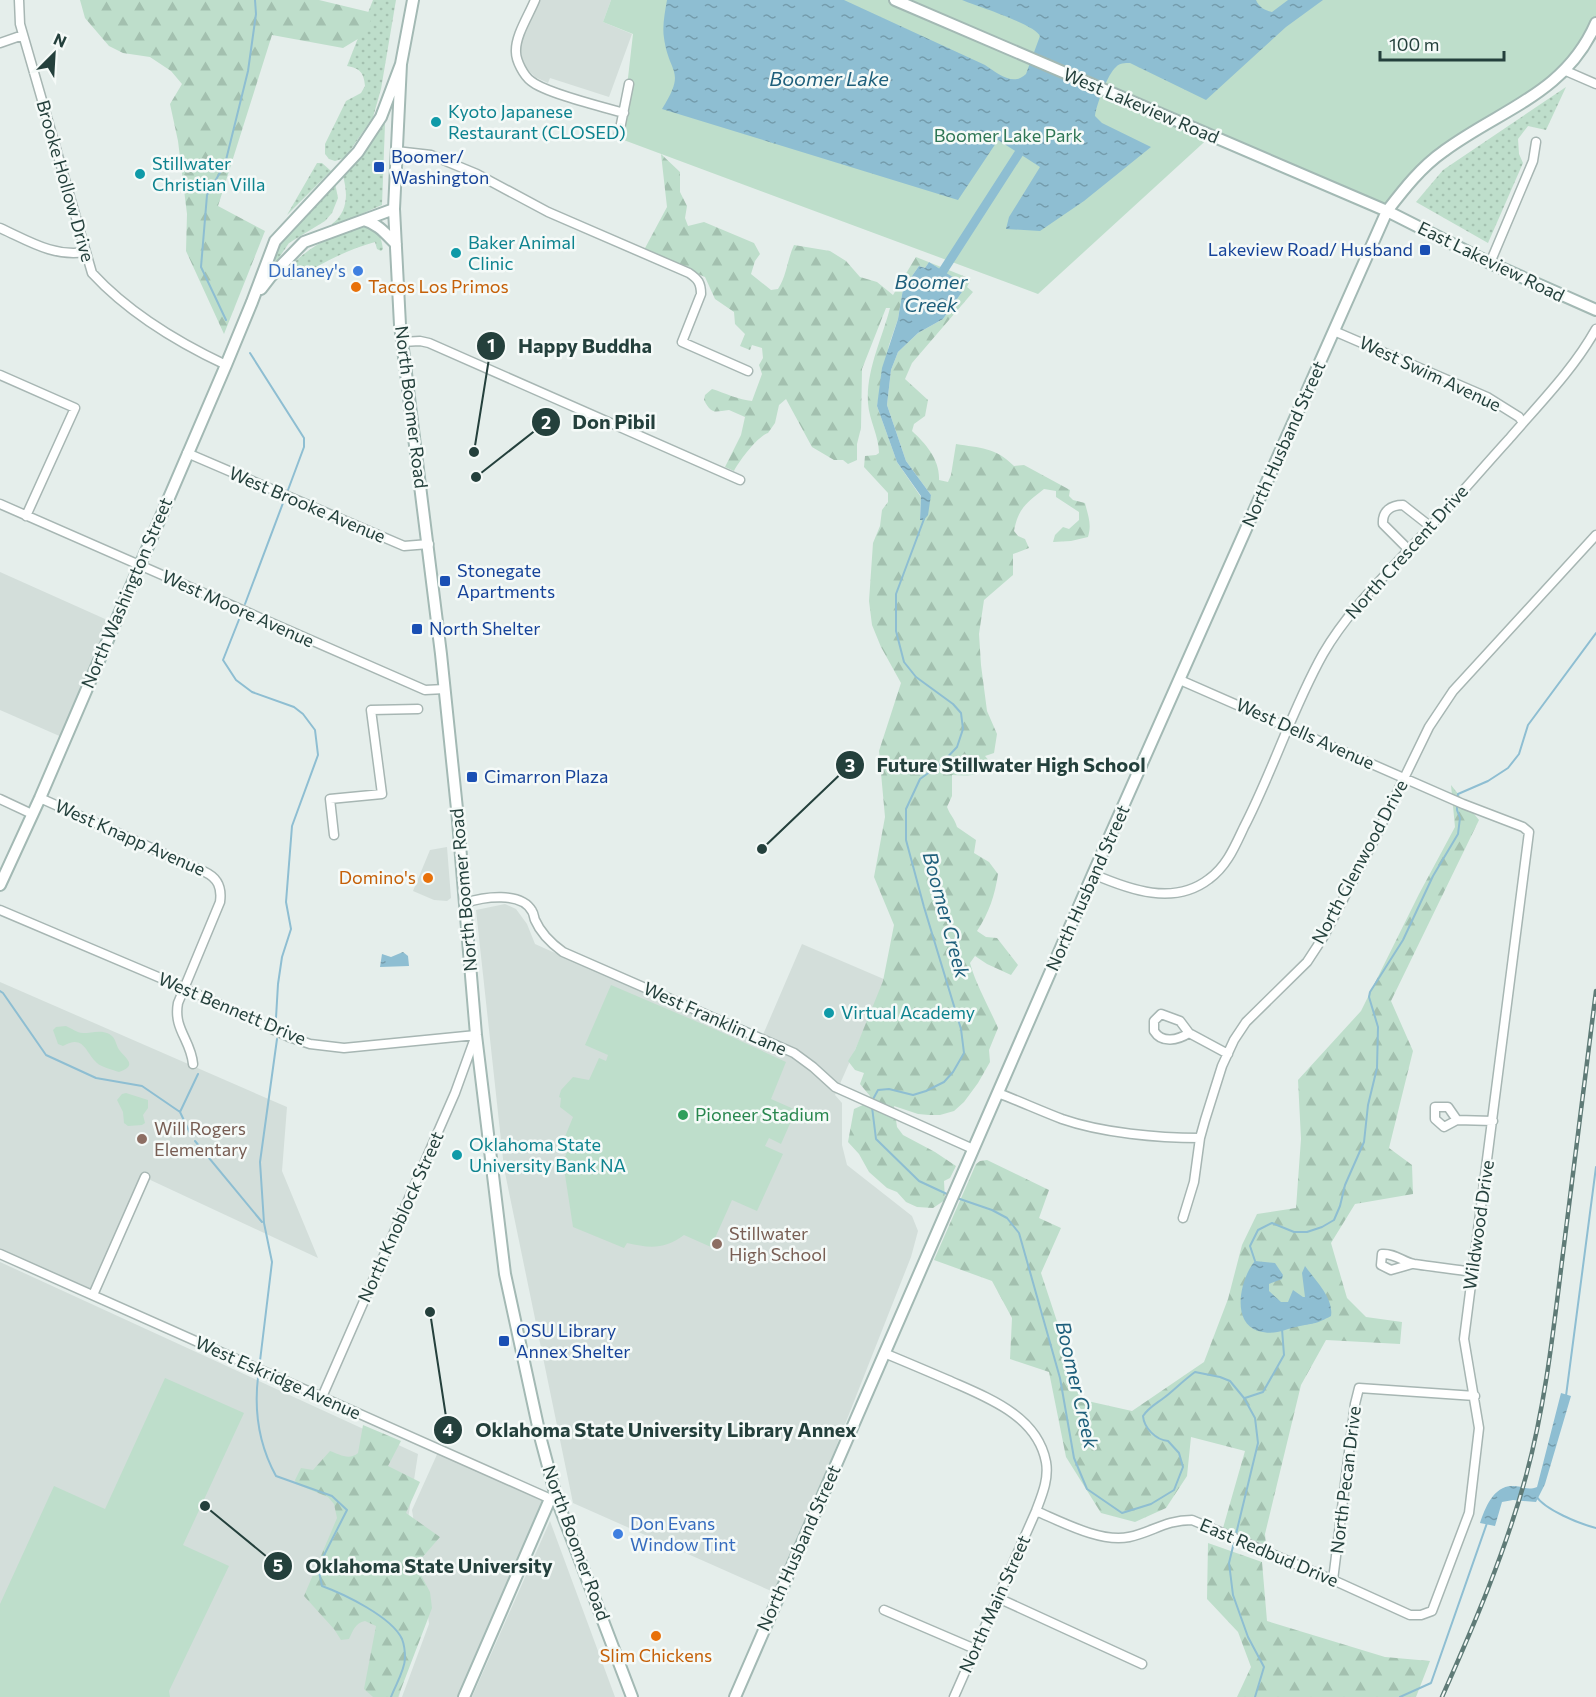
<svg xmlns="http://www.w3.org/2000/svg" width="1596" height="1697" viewBox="0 0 1596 1697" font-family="Commissioner,sans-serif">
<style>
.built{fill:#d3deda}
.grass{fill:url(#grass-dots)}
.forest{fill:url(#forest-firs);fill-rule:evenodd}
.park{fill:#bedecb}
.water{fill:url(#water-ripples)}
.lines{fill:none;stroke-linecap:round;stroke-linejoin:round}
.stream{stroke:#8ebed2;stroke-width:2}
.canal{stroke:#8ebed2;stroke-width:9}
.street-casing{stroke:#a7b6b3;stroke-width:11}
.secondary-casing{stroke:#a3b9b4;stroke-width:14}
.street{stroke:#fff;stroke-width:8}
.secondary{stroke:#fff;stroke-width:10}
.rail-casing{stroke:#5f7b77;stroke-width:4.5}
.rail{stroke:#f5faf8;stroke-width:2;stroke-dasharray:7;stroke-linecap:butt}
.culture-dot{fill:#0f9aa8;stroke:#f5faf8;stroke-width:2}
.transit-dot{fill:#1a4fb4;stroke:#f5faf8;stroke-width:2}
.shop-dot{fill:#3f7fe0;stroke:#f5faf8;stroke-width:2}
.food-dot{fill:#e8710a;stroke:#f5faf8;stroke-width:2}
.leisure-dot{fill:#2e9e5b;stroke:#f5faf8;stroke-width:2}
.education-dot{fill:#8d6e63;stroke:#f5faf8;stroke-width:2}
.labels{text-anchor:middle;stroke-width:5;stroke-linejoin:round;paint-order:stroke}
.street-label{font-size:18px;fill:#24403c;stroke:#f5faf8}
.culture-label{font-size:18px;fill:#0d838f;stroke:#f5faf8;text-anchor:start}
.park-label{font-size:18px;fill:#2e7654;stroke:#f5faf8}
.transit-label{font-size:18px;fill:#164399;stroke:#f5faf8;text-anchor:start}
.shop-label{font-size:18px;fill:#366cbe;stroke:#f5faf8;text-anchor:end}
.food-label{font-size:18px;fill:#c56008;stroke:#f5faf8;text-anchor:start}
.leisure-label{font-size:18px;fill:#27864d;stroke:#f5faf8;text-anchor:start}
.education-label{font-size:18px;fill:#785e54;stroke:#f5faf8;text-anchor:start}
.water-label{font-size:20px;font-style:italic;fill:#1e5f7b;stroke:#f5faf8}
.leader{fill:none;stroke:#24403c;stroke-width:2}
.callout-dot{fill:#24403c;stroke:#f5faf8;stroke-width:2}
.mark-label{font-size:18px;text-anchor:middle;font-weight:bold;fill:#fff}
.callout-label{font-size:20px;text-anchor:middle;font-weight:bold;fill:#24403c;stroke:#f5faf8;stroke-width:5;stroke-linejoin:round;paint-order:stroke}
</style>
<defs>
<pattern id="grass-dots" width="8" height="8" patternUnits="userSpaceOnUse" patternTransform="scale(1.5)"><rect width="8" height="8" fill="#bedecb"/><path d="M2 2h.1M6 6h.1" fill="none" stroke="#a3c0af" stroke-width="1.8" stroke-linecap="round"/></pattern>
<pattern id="forest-firs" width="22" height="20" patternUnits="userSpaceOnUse" patternTransform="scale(1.5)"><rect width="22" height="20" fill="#bedecb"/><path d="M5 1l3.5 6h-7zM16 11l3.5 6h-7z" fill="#a3c0af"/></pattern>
<pattern id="water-ripples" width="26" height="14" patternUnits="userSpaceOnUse" patternTransform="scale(1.5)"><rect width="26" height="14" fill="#8ebed2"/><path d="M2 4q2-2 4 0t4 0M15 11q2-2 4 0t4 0" fill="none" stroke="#749cac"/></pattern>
</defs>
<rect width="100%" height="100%" fill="#e5eeeb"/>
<path class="built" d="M539,0H611L603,22L632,34L609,97L550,78L548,83L535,77L523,65L520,43Z
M0,572L114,623L64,738L0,710Z
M447,847L451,898L447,901L434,900L413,891L430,850Z
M505,904L516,909L527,924L535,944L759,1044L802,944L886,980L835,1095L842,1103V1145L847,1165L912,1216L918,1231L911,1257L778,1594L573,1503L504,1168L476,910Z
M0,982L287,1107L282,1171L318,1258L144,1177L93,1295L0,1254Z
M0,1262L418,1454L402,1558L418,1615L399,1697H0Z
M439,1450L549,1500L463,1697H402L429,1624L426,1600L411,1567L415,1529L412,1510Z
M550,1521L615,1697H472Z"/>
<path class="grass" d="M373,0H396L381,89L373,117L345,158L335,161L329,159L325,154V144L346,101L361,93L365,86C364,73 360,68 347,66Z
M1566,87L1546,130L1528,126L1518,139L1519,154L1523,163L1488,243L1416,202L1443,170Z
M385,124L382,205L333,226L332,224C348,212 348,194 343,176L365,153L381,125Z
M317,163H322L331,171L287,215Z
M335,183L338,198L332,213L325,221L289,243L270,271L267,268L285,234Z
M365,226C378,231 381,235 383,249L381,251L377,249L375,242C346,250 322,263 296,279L291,280L282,275C303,250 332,233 365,226Z"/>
<path class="forest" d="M80,0H319L373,13L366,34L343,48L272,35L218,206L265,231L224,334L186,251L187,214L178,141L170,104L182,84L171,71L150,57L123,53L109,46L85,18Z
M661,154L680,172V192L687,206L685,218L688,226L704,222L754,243L760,254L755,261L751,274L771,290L778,289C787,275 787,260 794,245L830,251L846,261L860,277L877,282L893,295L916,257L971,279L967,287L973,292L912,363L905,379L928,400L925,416L914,424L912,431C926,444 940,460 939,480L948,482L951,475L956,444C980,448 995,447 1014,466L1024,465L1070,490L1069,496L1073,500L1085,503C1088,516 1092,524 1088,537L1071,541L1053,542L1055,535L1063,527L1069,529L1079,520V512L1056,497V491L1044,489C1026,503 1018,509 1014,531L1018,536L1025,539L1029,548L1013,554V575L984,600L979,634L981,665L987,711L997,734L994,753L985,756L991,763C983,777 967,776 952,775V796L947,807C950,815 955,819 957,827L976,840L974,853L989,862L998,874C995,895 989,913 977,931L986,937L997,938L1018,965L1011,975L987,964L975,956L970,963C976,985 989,1007 998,1028L989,1050L990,1062L978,1083L964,1102L954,1111L940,1115H929L918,1114L894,1106L897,1127L903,1135L935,1152L956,1166L950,1178L944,1181L945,1200L933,1208L917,1207L906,1202L897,1192L887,1188L869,1172L859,1154L848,1142L854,1109L865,1104L870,1096L860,1084L864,1073L855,1070L848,1061L855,1050L883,981L894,925L874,877L885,817L879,751L901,683L881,647L872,625L869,601L873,543L880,526L882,510L888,502V493L864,467L865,456L876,455L879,453C879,436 869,420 868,403C866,370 882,339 890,308H886L862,369L861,428L857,444V460L848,464L843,460H834L812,447L786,399L779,405L775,423L768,433C758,436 739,461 734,471L725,467L741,435L745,417L729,410C716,411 712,416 704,400L705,395L712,389C725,393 739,400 752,401L762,374L759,365L763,358L762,348L752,345L750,350L740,346L745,334L735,324L734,312L715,299L705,277L644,250L667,207ZM929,262L958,281L955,288L962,292L943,319L918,333L898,352L891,370L887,405L906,461L931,495L920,520L921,497L897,462L877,406L889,345L898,319L903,289L919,266L925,268Z
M1451,785L1479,820L1391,1001L1413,1051L1389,1148L1412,1165L1413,1194L1355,1204L1331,1243L1347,1298L1366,1317L1402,1322L1400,1344L1326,1340L1301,1385L1265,1534L1266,1545L1223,1528L1245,1451L1191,1437L1187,1476L1166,1508L1135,1522L1101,1513L1066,1457L1049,1372L1010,1359L1012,1318L992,1281L934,1260L976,1164L980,1161L987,1160L1049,1190L1039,1218L1061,1228L1041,1273L1083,1400L1132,1411L1204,1362L1228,1299L1242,1245L1257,1214L1296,1208L1301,1139L1298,1080L1361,1011L1419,894L1455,827Z
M363,1425L401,1441L388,1466L420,1482L406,1513L440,1537L420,1560L422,1577L430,1592L432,1608L398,1697H373L364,1689L376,1626L365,1621C355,1623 353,1631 349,1639L341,1640L334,1629L304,1596L337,1518L334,1504L328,1497L296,1484L295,1480L301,1468L313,1470L330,1451C339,1454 349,1461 358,1453Z
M1208,1543L1262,1562L1267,1621L1385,1657L1430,1661L1416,1697H1237L1251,1667L1238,1632L1207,1599Z"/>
<path class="park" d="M611,0H1596V21L1565,70L1444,150L1387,210L1213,134L1038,294L621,139L633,34L603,22Z
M611,985L721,1032L786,1062L771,1099L796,1110L781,1144L769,1138L765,1146L783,1154L757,1211L732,1200L711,1247L684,1235C664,1250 649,1248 627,1243L624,1248L573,1227L563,1162L571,1142L564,1139L573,1117L560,1107L561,1098L559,1097L561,1090L573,1077L589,1080L599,1058L606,1061L608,1055L585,1045Z
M66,1026C71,1028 77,1033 83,1033C91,1033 99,1030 107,1033C115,1036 115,1041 118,1048C123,1057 140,1065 119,1072C113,1070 101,1067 97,1063C85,1052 84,1034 63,1046L58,1044L53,1030L56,1027Z
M126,1093L148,1100V1108L143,1115L145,1123L142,1125L128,1126L124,1123L123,1112L117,1100L122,1094Z
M165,1378L244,1413L183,1545L229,1566L169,1691L170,1697H0V1604L54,1486L105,1509Z"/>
<path class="water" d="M667,0H844L985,65C997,73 1013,87 1026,74L1040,36C1036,25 977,6 962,0H1256C1259,7 1264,10 1272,12L1288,0H1323L1286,27L1206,100L1130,63C1125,63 1119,63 1116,67C1108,73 1096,106 1095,116L1102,123L1151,147L1084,201L1040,231L1006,229L1009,217L1040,167L998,140L958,200L662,109C687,69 669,75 664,38C662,26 665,12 667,0Z
M929,262L959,281L955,288L962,292L943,319L918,333L898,352L891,370L887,405L906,461L931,495L928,515L924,520H920L921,496L897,462L877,406L882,368L898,319L903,289L919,266L925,268Z
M403,952L408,956L409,966L380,967L382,954L391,957Z
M1255,1261L1275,1263L1283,1275L1282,1279L1269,1284V1291L1281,1302H1288L1293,1290L1303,1297H1305L1302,1273L1305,1266C1315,1280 1334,1298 1331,1316C1316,1324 1315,1323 1300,1326C1284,1329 1276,1336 1258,1331C1230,1322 1241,1277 1255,1261Z
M1561,1393L1571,1396L1545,1484L1536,1502L1513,1500L1502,1502L1495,1526L1480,1523C1485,1508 1494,1485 1513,1486C1523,1486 1527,1491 1537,1487Z"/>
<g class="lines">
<path class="stream" d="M226,320L201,267L207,195L225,164L248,71L256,14L255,0
M250,353L304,438V447L288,490
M245,604L283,503
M240,617L223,660L236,680L252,692L294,707L303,714L315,730L318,755L292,826L286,902L291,929L282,957L278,984L276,1018
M1457,799L1458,794L1488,781L1508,768L1519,754L1528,725L1596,633
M0,991L3,993L46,1055L96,1078L142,1086L180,1112
M872,1101L878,1090L889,1089L913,1095L926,1091L944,1082L953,1072L964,1053L961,1029L924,907L906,840V809L920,779L942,763L957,747L963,729L961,713L953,704L916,677L904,662L896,631V594L924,519
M872,1107L876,1139L919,1181L949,1195
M190,1133L180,1112L198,1074
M195,1141L262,1222
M957,1198L992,1210L1007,1218L1019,1233L1060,1378L1074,1458L1087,1489L1122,1513L1151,1504L1174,1490L1183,1467L1179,1453L1168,1441C1156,1440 1144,1428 1143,1416C1149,1407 1156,1404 1165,1397C1175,1389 1184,1380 1195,1372L1220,1377L1230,1381L1244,1398L1255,1418L1258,1443L1229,1563L1233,1595L1248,1637L1264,1667L1255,1697
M1255,1261L1250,1246L1258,1230L1272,1223L1294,1232H1307L1322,1227L1334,1220L1340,1206L1345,1185L1364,1142L1368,1105L1377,1068L1378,1027L1369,997L1370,992L1403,940L1433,876L1458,834L1460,818L1457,810V805
M260,1361L272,1262L264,1223L260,1162L277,1039
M258,1377C254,1411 259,1445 276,1476L332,1496L347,1510L318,1567L322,1586C344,1594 392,1617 402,1639C404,1644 405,1653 405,1658C405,1670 395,1686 391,1697
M1566,1396L1596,1167
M1245,1398L1263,1392L1284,1355L1282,1329
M1536,1496C1545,1510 1580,1524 1596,1528
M1400,1697L1431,1683L1487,1523"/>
<path class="canal" d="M943,271L1019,153"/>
<defs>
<path id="street" d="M19,0L20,24L92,273C128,312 177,342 226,365
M535,0C529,15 515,36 516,52C516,61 524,76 531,81C545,93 603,107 624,113
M0,43L23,35
M1566,71L1596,84
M619,134L629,84
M396,151L431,155L477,174L548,212L689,273C698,279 701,283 701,294L682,342L748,371
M0,228C29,241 53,257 85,252
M1490,263L1533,161L1536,142
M1334,331L1487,397L1519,417L1523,423
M402,342L420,341L429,343L740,480
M0,375L75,408L26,516
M187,453L404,546L429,544
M0,504L425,690L445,689
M1409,550L1383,524C1382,511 1391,505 1403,505L1431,527
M40,798L205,872C218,878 222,888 220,902L178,1003C173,1029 191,1040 193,1064
M0,799L32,814
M334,835L330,799L382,794L371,710L418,709
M1093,874C1130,890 1174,906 1209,879C1227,866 1235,846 1244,827C1273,771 1292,709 1323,654C1348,611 1382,579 1415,543C1448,509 1478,473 1509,439C1540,403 1573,370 1596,329
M465,903C483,897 521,891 532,911C534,914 534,918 535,920C541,934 552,944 563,952L794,1053L813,1067L835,1087L973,1149
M0,910L184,988L289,1037L310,1044L344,1048L476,1035L455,1093L322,1397
M1189,1033C1178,1040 1162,1044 1154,1031V1021L1161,1014L1180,1021L1189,1033L1228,1054
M998,1093C1019,1101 1041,1111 1062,1119C1102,1133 1158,1138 1200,1138
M1457,1120L1444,1127L1435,1119V1107H1448L1457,1120L1493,1121
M1183,1218L1194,1182L1200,1138L1205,1120L1222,1066L1234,1040L1246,1022L1307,962L1324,936L1372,844L1429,727L1453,691L1596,535
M0,1254L553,1500
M1412,1264L1391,1270L1381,1265L1382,1254C1395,1253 1403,1262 1414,1264C1434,1267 1453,1269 1473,1272
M93,1295L145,1177
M884,1353C906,1362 927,1371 948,1380C986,1397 1037,1415 1046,1462C1049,1479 1042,1495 1036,1511L954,1697
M1036,1511C1062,1522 1101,1543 1129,1537C1153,1532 1165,1520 1192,1520L1333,1580L1410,1615H1421L1432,1611L1469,1513L1479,1428L1464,1339L1529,832L1523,827L1463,804L1180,680
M1333,1580L1355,1404L1359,1388L1475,1396
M998,1598L1142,1664
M884,1610L975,1649"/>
<path id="secondary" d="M895,0L1387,211L1490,263L1596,310
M401,64L394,209L400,325L441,654L457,809L476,1035L505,1274L541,1440L557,1500L632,1697
M364,220C378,224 385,233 396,244
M261,289L271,276L304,242L394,209
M0,885L40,798L226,365L252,302L275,241L358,152L381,117L401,64L413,0
M464,1697L550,1499
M735,1697L1093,874L1387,211C1404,189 1421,167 1444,151C1501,109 1565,94 1596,23"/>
</defs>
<use href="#street" class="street-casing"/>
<use href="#secondary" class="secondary-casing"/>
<use href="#street" class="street"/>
<use href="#secondary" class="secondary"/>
<defs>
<path id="rail" d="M1442,1697C1474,1625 1505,1553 1526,1476C1545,1406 1553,1334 1562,1261C1573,1171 1585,1081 1596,991"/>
</defs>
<use href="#rail" class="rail-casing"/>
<use href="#rail" class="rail"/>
</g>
<g class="culture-dot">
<circle cx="436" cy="122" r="6"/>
<circle cx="140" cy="174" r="6"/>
<circle cx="456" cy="253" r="6"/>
<circle cx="829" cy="1013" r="6"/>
<circle cx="457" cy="1155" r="6"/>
</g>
<g class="transit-dot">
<rect x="373" y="161" width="12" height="12" rx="3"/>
<rect x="1419" y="244" width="12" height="12" rx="3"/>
<rect x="439" y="575" width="12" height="12" rx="3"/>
<rect x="411" y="623" width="12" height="12" rx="3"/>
<rect x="466" y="771" width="12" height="12" rx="3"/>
<rect x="498" y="1335" width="12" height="12" rx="3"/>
</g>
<g class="shop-dot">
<circle cx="358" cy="271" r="6"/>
<circle cx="618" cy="1534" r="6"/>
</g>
<g class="food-dot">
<circle cx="356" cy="287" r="6"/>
<circle cx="428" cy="878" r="6"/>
<circle cx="656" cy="1636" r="6"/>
</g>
<circle class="leisure-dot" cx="683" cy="1115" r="6"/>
<g class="education-dot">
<circle cx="142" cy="1139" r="6"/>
<circle cx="717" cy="1244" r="6"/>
</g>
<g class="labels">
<g class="street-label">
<text transform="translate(1141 106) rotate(23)" y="6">West Lakeview Road</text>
<text transform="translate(65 181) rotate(74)" y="6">Brooke Hollow Drive</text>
<text transform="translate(1491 262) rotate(26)" y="6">East Lakeview Road</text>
<text transform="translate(1430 374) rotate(25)" y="6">West Swim Avenue</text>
<text transform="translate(411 407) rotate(83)" y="6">North Boomer Road</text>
<text transform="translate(1284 444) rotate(-66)" y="6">North Husband Street</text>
<text transform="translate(307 505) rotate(23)" y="6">West Brooke Avenue</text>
<text transform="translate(1407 552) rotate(-48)" y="6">North Crescent Drive</text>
<text transform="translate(127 593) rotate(-67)" y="6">North Washington Street</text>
<text transform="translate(238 609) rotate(24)" y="6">West Moore Avenue</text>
<text transform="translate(1305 734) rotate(24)" y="6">West Dells Avenue</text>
<text transform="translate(130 838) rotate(24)" y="6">West Knapp Avenue</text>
<text transform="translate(1360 862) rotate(-62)" y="6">North Glenwood Drive</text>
<text transform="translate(1088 888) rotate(-66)" y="6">North Husband Street</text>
<text transform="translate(464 890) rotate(-95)" y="6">North Boomer Road</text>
<text transform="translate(232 1009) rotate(23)" y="6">West Bennett Drive</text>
<text transform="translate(715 1019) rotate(24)" y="6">West Franklin Lane</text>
<text transform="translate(401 1217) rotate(-66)" y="6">North Knoblock Street</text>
<text transform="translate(1479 1225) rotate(-82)" y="6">Wildwood Drive</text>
<text transform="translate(278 1378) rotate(24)" y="6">West Eskridge Avenue</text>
<text transform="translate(1346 1480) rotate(-83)" y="6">North Pecan Drive</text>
<text transform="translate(576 1543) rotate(70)" y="6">North Boomer Road</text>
<text transform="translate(799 1548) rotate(-66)" y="6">North Husband Street</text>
<text transform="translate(1269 1553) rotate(23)" y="6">East Redbud Drive</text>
<text transform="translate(995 1604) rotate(-66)" y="6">North Main Street</text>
</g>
<g class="culture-label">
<text x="448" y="118">Kyoto Japanese<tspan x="448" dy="21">Restaurant (CLOSED)</tspan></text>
<text x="152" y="170">Stillwater<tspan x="152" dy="21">Christian Villa</tspan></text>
<text x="468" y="249">Baker Animal<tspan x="468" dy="21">Clinic</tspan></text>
<text x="841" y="1019">Virtual Academy</text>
<text x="469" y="1151">Oklahoma State<tspan x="469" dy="21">University Bank NA</tspan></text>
</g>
<g class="park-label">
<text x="1008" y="142">Boomer Lake Park</text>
</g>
<g class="transit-label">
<text x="391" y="163">Boomer/<tspan x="391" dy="21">Washington</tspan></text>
<text x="1413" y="256" text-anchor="end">Lakeview Road/ Husband</text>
<text x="457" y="577">Stonegate<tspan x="457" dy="21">Apartments</tspan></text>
<text x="429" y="635">North Shelter</text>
<text x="484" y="783">Cimarron Plaza</text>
<text x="516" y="1337">OSU Library<tspan x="516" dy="21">Annex Shelter</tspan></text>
</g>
<g class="shop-label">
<text x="346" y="277">Dulaney's</text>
<text x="630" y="1530" text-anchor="start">Don Evans<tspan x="630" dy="21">Window Tint</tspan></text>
</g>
<g class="food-label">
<text x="368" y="293">Tacos Los Primos</text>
<text x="416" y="884" text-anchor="end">Domino's</text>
<text x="656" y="1662" text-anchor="middle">Slim Chickens</text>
</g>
<g class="leisure-label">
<text x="695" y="1121">Pioneer Stadium</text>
</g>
<g class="education-label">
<text x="154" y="1135">Will Rogers<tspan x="154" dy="21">Elementary</tspan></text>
<text x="729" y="1240">Stillwater<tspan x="729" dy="21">High School</tspan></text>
</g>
<g class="water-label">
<text x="829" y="86">Boomer Lake</text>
<text x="931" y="289">Boomer<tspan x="931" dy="23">Creek</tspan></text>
<text transform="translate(946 915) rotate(75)" y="7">Boomer Creek</text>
<text transform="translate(1077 1385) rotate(77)" y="7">Boomer Creek</text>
</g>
</g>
<path class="leader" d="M474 452L491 346M476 477L546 422M762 849L850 765M430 1312L448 1430M205 1506L278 1566"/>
<g class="callout-dot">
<circle cx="474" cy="452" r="6"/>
<circle cx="476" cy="477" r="6"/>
<circle cx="762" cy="849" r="6"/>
<circle cx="430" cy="1312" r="6"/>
<circle cx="205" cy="1506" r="6"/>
<circle cx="491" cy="346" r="15"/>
<circle cx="546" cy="422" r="15"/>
<circle cx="850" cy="765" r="15"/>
<circle cx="448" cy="1430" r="15"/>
<circle cx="278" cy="1566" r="15"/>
</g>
<g class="mark-label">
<text x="491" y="352">1</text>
<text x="546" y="429">2</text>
<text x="850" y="772">3</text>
<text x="448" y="1436">4</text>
<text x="278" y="1572">5</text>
</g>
<g class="callout-label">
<text x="585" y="353">Happy Buddha</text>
<text x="614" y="429">Don Pibil</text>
<text x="1011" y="772">Future Stillwater High School</text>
<text x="666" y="1437">Oklahoma State University Library Annex</text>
<text x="429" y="1573">Oklahoma State University</text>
</g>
<g transform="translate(54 54) rotate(24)" stroke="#f5faf8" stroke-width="4.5" paint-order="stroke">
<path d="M0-4.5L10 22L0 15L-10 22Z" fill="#24403c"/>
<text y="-9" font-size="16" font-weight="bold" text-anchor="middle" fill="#24403c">N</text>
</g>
<path d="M1380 51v9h124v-9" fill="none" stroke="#24403c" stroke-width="3"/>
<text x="1389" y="51" font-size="18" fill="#24403c" stroke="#f5faf8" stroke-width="4.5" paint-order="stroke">100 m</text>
</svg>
